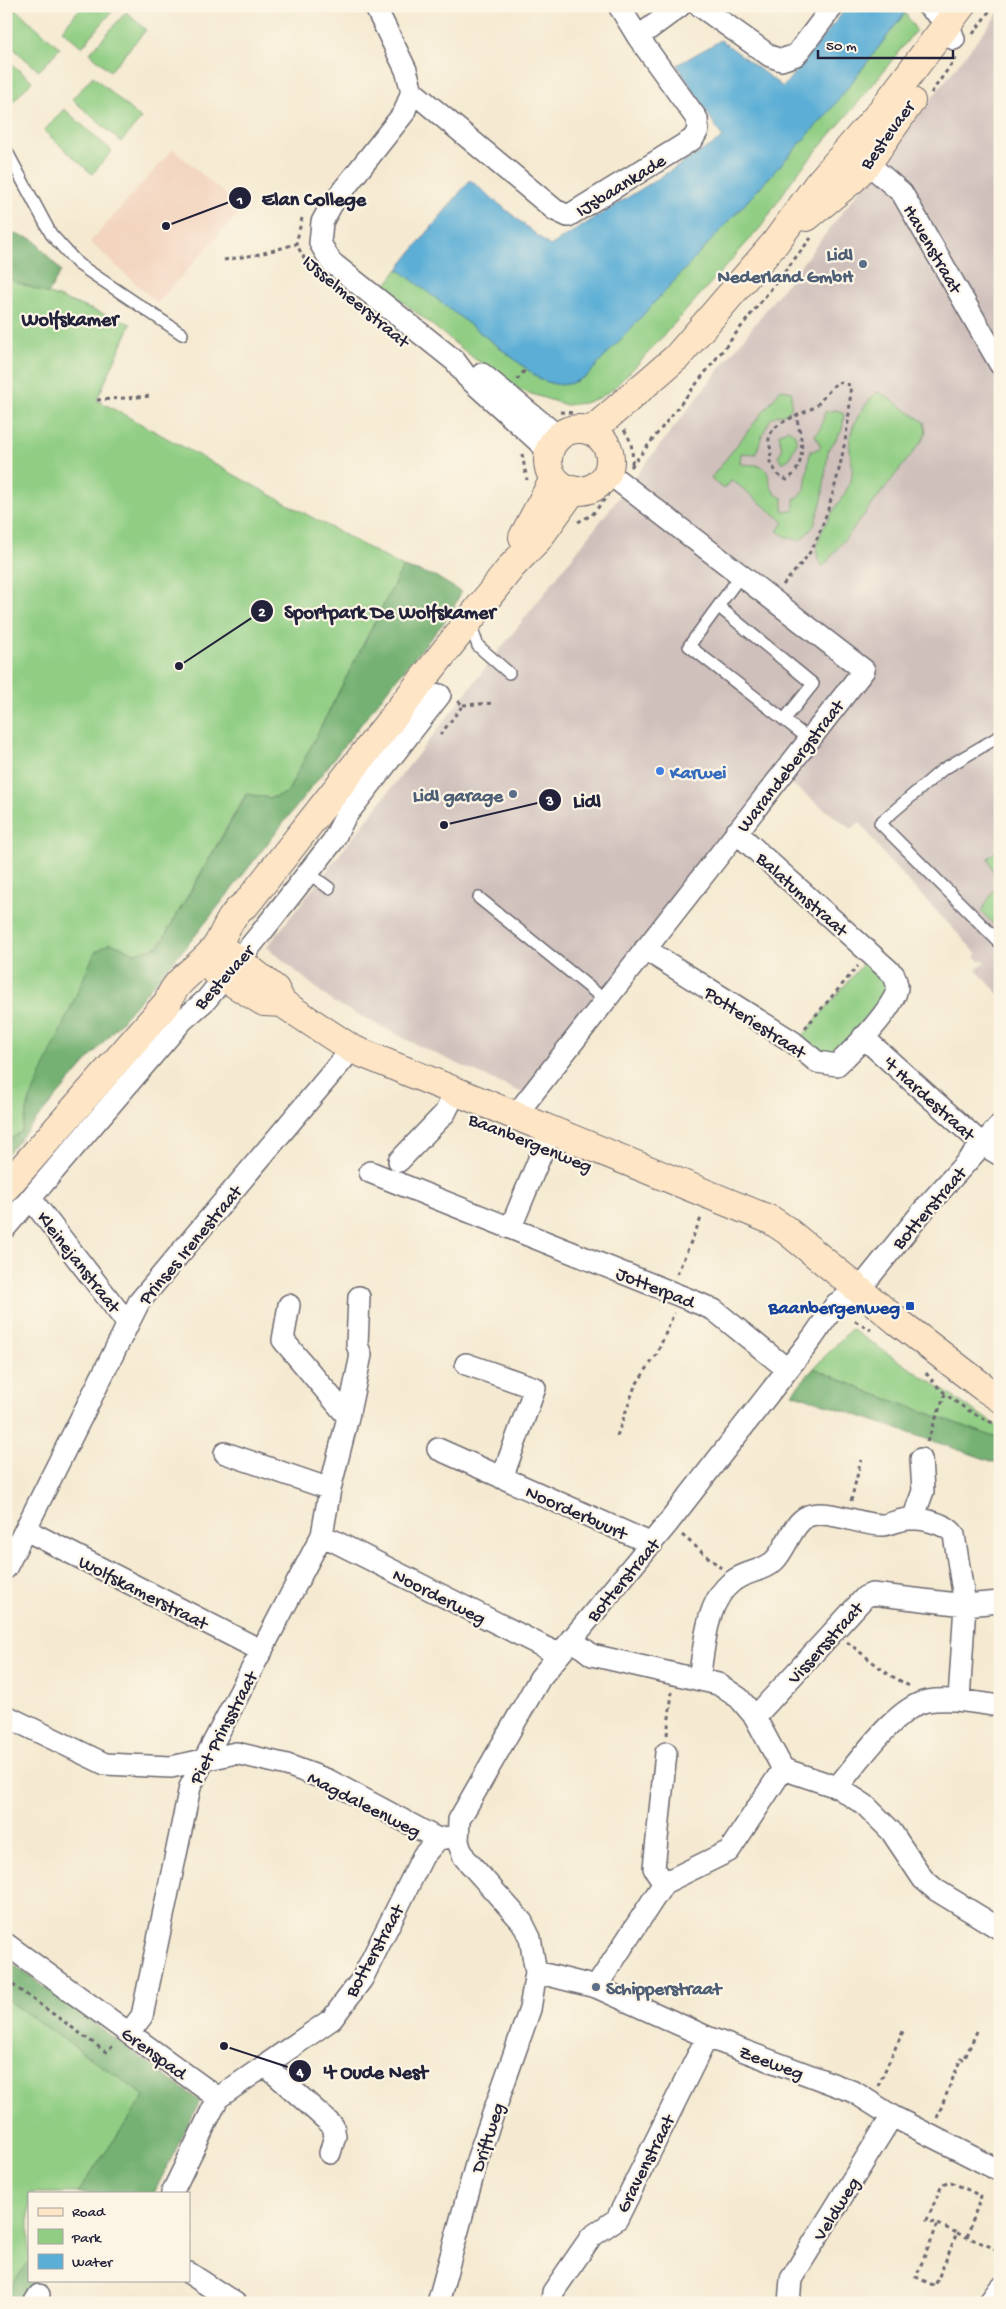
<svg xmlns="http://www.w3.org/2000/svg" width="1006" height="2309" viewBox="0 0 1006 2309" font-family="'Gochi Hand',sans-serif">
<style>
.built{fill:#f3d4bf}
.industrial{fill:#cfc0bb}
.green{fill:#91ce84;stroke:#5a7860}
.forest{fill:#74b172;stroke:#4b6a56}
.water{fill:#5baed6;stroke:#3e6888}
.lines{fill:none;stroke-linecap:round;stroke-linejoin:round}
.lane-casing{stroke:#6c6870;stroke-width:14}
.street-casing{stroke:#6c6870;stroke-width:24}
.secondary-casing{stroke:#6c6870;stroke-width:30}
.path{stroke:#6c6870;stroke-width:3;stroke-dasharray:4 4;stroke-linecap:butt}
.lane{stroke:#fff;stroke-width:11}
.street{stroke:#fff;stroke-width:21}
.secondary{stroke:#fde5c5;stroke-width:28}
.service-dot{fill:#5c6f8a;stroke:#fcf5e5;stroke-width:2}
.shop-dot{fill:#3f7fe0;stroke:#fcf5e5;stroke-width:2}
.transit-dot{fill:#1a4fb4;stroke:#fcf5e5;stroke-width:2}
.labels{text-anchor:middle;stroke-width:4.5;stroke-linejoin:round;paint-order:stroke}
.street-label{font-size:19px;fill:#22223b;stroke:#fcf5e5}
.service-label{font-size:19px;font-weight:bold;fill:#4e5e75;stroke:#fcf5e5;text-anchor:end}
.shop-label{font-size:19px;font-weight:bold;fill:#366cbe;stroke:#fcf5e5;text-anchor:start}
.transit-label{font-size:19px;font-weight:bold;fill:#164399;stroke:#fcf5e5;text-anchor:end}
.neighbourhood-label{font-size:20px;font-weight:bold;fill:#22223b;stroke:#fcf5e5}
.leader{fill:none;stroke:#22223b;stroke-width:2}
.callout-dot{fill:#22223b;stroke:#fcf5e5;stroke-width:2}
.mark-label{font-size:15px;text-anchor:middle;font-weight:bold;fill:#fff}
.callout-label{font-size:20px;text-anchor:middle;font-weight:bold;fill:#22223b;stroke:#fcf5e5;stroke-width:4.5;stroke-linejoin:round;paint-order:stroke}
</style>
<rect width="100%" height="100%" fill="#fcf5e5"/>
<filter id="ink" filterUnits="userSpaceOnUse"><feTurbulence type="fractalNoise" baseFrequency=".02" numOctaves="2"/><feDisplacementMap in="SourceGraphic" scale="10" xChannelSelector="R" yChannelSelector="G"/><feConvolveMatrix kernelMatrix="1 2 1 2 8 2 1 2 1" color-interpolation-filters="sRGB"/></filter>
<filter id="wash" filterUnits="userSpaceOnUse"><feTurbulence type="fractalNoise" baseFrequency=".0096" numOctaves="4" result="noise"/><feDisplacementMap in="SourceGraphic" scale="20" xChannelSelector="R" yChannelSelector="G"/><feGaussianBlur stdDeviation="1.12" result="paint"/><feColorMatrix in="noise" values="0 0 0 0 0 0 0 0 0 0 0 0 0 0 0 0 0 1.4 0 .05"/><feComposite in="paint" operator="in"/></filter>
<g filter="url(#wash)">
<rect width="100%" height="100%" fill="#f5ead1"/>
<path class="built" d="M173,149L242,209L157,303L90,242Z"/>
<path class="industrial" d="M1000,11V995L976,970L985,962L982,959L980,961L975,956L977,954L888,860L860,822L851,829L786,780L537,1100L421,1047L333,1002L267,947Z"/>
<path class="green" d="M12,6L60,48L39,71L6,42V11Z
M82,6H117L82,47L62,30Z
M126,12L146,30L110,71L90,53Z
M905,13L916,30L862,98L794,177L761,227L637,365L614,388L599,398L584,403L566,405L522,391L475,359L384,287L398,269L540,379C562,388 568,386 588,375L828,113Z
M6,59L32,81L11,104L6,99Z
M93,76L141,119L121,142L72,99Z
M64,109L112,151L92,174L44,131Z
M6,278L131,324L97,400L403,567L287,793L271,798L246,794L159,946L135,953L110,943L30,1100L22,1131L11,1139L6,1137Z
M781,389L792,392L791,409C785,417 780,413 773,417C767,421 758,447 756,454L741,453L740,464C746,465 755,464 761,466C774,472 764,492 783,498V511H794V498H798L805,489L810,450L811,452L821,447L815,435L821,427L825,412L837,410L844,414L842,430L828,451L822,500L814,526L801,540L788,538L777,531L784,522L732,480L724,489L711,478Z
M877,392L883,394L924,422L926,432L922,441L823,567C801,542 844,503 851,480C854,470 851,460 850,450C847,428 863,406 877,392Z
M788,429L794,433L797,442L789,459L782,463L778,456L782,450L779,434Z
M1000,848V930L981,912L998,883L988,858Z
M866,960L893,989L831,1059L800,1039Z
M851,1329L1000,1428V1439L871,1393L814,1368Z
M6,1999L145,2096L77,2193H29V2262L6,2294Z"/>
<path class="forest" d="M6,232L33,239L61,271L48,294L6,278Z
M403,567L435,576L461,592L450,615L394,682L195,936L6,1155V1137L11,1139L22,1131L30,1100L95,952L110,943L135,953L159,946L247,794L271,798L287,793Z
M814,1368L871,1393L1000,1439V1464L792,1393Z
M6,1959L200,2101L154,2193H77L145,2096L6,1999Z
M29,2261V2280H36L20,2303H6V2293Z"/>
<path class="water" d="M848,6H901L905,13L828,113L588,375C568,386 562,388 540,379L398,269L430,229L433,230L431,228L470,180L550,246L723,138L677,65L721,40L783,87Z"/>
</g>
<g filter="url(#ink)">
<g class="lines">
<defs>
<path id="lane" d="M6,150L51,234L78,264L182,334
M741,575L689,646L809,739
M719,607L813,684L784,720
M464,627L474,635L478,646L509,673
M1000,736L942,770L880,823L1000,943
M307,872L329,888
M479,898L605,1000"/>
<path id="street" d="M375,6L406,70L412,91L404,113L332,204L322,222L320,243L331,262L455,361L467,377L549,451
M700,6L770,56L781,60L796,55L833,6
M928,6L948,23L954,39
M638,37L680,6
M412,91L555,210L568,216L693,139L698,130L697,119L638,37L619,6
M857,154L902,193L1000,364
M482,374L559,437
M645,949L793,1042L817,1062L837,1065C850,1053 899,1004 897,986C897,983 895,979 894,975L736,832
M863,1037L983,1145L1000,1155
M515,1116L864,670L607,472
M399,1161L445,1113L456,1091
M370,1172L698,1303L714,1310L787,1369
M31,1199L128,1324
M6,1227L183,1020L206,1000L261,933L333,841L345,817L440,695
M511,1227L551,1130
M853,1301L859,1290L926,1207L1000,1125
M466,1364L535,1388L502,1478
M348,1417L361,1355L357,1345L359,1297
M438,1449L652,1544
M225,1453L330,1489
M913,1519L923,1491L921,1459
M26,1530L262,1651
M322,1535L558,1654
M6,1568L139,1302L352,1049
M571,1639L592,1655L718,1684L739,1698L755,1717L783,1769L837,1787L865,1805L891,1831L923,1879L936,1890L1000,1929
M699,1678C705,1646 705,1602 733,1581C745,1571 762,1572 774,1561C786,1550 792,1523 808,1516C828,1508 862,1526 883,1525C892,1524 900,1519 909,1519C922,1518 948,1524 954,1535L965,1605L959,1700
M6,1716L105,1764L171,1767L236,1753L287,1765L328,1780L438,1839L458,1836
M755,1717L865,1597L872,1594L965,1605L1000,1602
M837,1787C858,1763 896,1707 927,1701C951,1697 976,1703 1000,1706
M664,1883L654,1868L666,1753
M6,1944L218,2098
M536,1972L596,1987L707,2037L854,2092L892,2116L1000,2171
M596,1987L664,1883L729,1851L783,1769
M129,2033L142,2016L190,1787L322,1535L330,1489L348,1417L283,1340L289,1305
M265,2065L333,2126L335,2136L330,2153
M172,2193L218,2098L332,2019L362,1979L423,1856L438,1839
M189,2273L235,2303
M34,2303L39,2295
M438,2303L478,2157L530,2009L536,1972L530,1938L522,1922L464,1857L458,1842L459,1820L540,1678L668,1523L813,1337L836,1304L859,1290
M552,2303L553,2292L591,2237L617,2219L707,2037
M789,2303L791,2279L892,2116
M989,2303L1000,2288"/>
<path id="secondary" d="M807,217L852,180L868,163L911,101
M548 460a31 31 0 1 1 62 0a31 31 0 1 1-62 0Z
M591,431L677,357L775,243L818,184L879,114L961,6
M523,537L554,479
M210,954H230L275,989L282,1003L352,1049L771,1220L786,1230L897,1321L983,1387L1000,1398
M210,954L215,971L220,975L264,1002L282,1003
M6,1187L168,1002C175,977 204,966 218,944C227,928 231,913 247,903L512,566L538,539L573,490"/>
</defs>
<use href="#lane" class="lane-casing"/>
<use href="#street" class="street-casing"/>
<use href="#secondary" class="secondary-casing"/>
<path class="path" d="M352,6L356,12
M973,34L993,6
M931,93L956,58
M302,218L296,244L306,261
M224,260L260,254L296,244
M517,380L525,370
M97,400L152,396
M560,412L576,413
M624,430C632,441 633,450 632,464
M522,454L527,480
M631,467L811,238
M578,522L592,515L608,495
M783,585C791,575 801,565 808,555C830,522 853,424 850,385L837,382L815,407L796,416C802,438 808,465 787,480L778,475L769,460L772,451C761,432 781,422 796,416
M463,705L495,703
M440,735L463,705L458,701
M805,1028L858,966
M677,1274L702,1216
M855,1321L871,1330
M926,1373C945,1398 971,1414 1000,1426
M617,1436L635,1386L657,1354L674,1313
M927,1442L945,1394
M851,1501L861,1460
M682,1535L721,1568
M847,1642L888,1674L911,1687
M667,1735L672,1692
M6,1980L106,2052L113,2046
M878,2086L904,2029
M937,2118L961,2058L964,2060L977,2031
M938,2224L957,2233L935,2286L916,2277L938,2224L927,2220L942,2185L951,2182L981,2196L967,2237
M957,2233L991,2247L1000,2254"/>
<use href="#lane" class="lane"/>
<use href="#street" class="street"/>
<use href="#secondary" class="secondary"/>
</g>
</g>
<g class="service-dot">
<circle cx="863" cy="264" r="5"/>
<circle cx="513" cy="794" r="5"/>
<circle cx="596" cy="1987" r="5"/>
</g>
<circle class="shop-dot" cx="660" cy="771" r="5"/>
<rect class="transit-dot" x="905" y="1301" width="10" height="10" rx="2.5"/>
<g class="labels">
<g class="street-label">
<text transform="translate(886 134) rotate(-54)" y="7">Bestevaer</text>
<text transform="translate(620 184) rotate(-32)" y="7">IJsbaankade</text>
<text transform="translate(934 248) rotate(60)" y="7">Havenstraat</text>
<text transform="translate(357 300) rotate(40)" y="7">IJsselmeerstraat</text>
<text transform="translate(789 765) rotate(-52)" y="7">Warandebergstraat</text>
<text transform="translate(803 893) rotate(42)" y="7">Balatumstraat</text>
<text transform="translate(223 976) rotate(-48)" y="7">Bestevaer</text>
<text transform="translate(756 1021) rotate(33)" y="7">Potteriestraat</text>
<text transform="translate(930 1097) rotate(42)" y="7">'t Hardestraat</text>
<text transform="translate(531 1141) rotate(22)" y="7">Baanbergenweg</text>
<text transform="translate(928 1207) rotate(-49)" y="7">Botterstraat</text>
<text transform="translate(189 1244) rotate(-50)" y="7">Prinses Irenestraat</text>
<text transform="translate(80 1261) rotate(52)" y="7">Kleinejanstraat</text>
<text transform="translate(656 1286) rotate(22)" y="7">Jotterpad</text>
<text transform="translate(577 1511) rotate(24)" y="7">Noorderbuurt</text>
<text transform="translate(622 1579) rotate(-50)" y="7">Botterstraat</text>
<text transform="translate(144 1591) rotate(27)" y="7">Wolfskamerstraat</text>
<text transform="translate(440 1595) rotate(27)" y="7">Noorderweg</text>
<text transform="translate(824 1642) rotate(-48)" y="7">Vissersstraat</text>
<text transform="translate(222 1727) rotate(-62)" y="7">Piet Prinsstraat</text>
<text transform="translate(365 1803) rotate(27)" y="7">Magdaleenweg</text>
<text transform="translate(373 1950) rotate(-61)" y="7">Botterstraat</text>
<text transform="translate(155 2052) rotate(36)" y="7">Grenspad</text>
<text transform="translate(772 2061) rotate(20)" y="7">Zeeweg</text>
<text transform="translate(486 2137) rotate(-72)" y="7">Driftweg</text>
<text transform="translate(644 2163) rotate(-63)" y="7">Gravenstraat</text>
<text transform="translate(835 2208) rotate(-58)" y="7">Veldweg</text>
</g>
<g class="service-label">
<text x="853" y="260">Lidl<tspan x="853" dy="22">Nederland GmbH</tspan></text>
<text x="503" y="801">Lidl garage</text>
<text x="606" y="1994" text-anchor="start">Schipperstraat</text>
</g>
<g class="shop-label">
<text x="670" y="778">Karwei</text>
</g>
<g class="transit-label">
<text x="900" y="1313">Baanbergenweg</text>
</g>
<g class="neighbourhood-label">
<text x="70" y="325">Wolfskamer</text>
</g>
</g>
<path class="leader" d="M166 226L240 198M179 666L262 611M444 825L550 800M224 2046L300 2071"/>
<g class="callout-dot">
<circle cx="166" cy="226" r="5"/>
<circle cx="179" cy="666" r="5"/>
<circle cx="444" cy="825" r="5"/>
<circle cx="224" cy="2046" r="5"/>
<circle cx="240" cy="198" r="12"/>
<circle cx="262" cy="611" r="12"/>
<circle cx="550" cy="800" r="12"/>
<circle cx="300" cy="2071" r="12"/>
</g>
<g class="mark-label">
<text x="240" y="204">1</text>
<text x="262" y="616">2</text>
<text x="550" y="805">3</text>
<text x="300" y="2076">4</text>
</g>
<g class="callout-label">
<text x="314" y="205">Elan College</text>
<text x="390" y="618">Sportpark De Wolfskamer</text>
<text x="587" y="807">Lidl</text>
<text x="375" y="2078">'t Oude Nest</text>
</g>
<rect width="1006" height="2309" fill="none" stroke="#fcf5e5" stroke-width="25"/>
<rect x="28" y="2192" width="162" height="90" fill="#fcf5e5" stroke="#a5a1a1"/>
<rect x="38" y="2208" width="25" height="8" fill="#fde5c5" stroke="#a5a1a1"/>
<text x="72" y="2216" font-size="15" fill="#22223b">Road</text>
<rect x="38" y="2229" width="25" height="15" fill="#91ce84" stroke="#a5a1a1"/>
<text x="72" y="2242" font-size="15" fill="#22223b">Park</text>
<rect x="38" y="2254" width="25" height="15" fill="#5baed6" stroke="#a5a1a1"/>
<text x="72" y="2266" font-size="15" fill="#22223b">Water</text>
<path d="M818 50v8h135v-8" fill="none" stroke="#22223b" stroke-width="2.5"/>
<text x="826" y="50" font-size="15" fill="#22223b" stroke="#fcf5e5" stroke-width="4" paint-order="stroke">50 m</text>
</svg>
